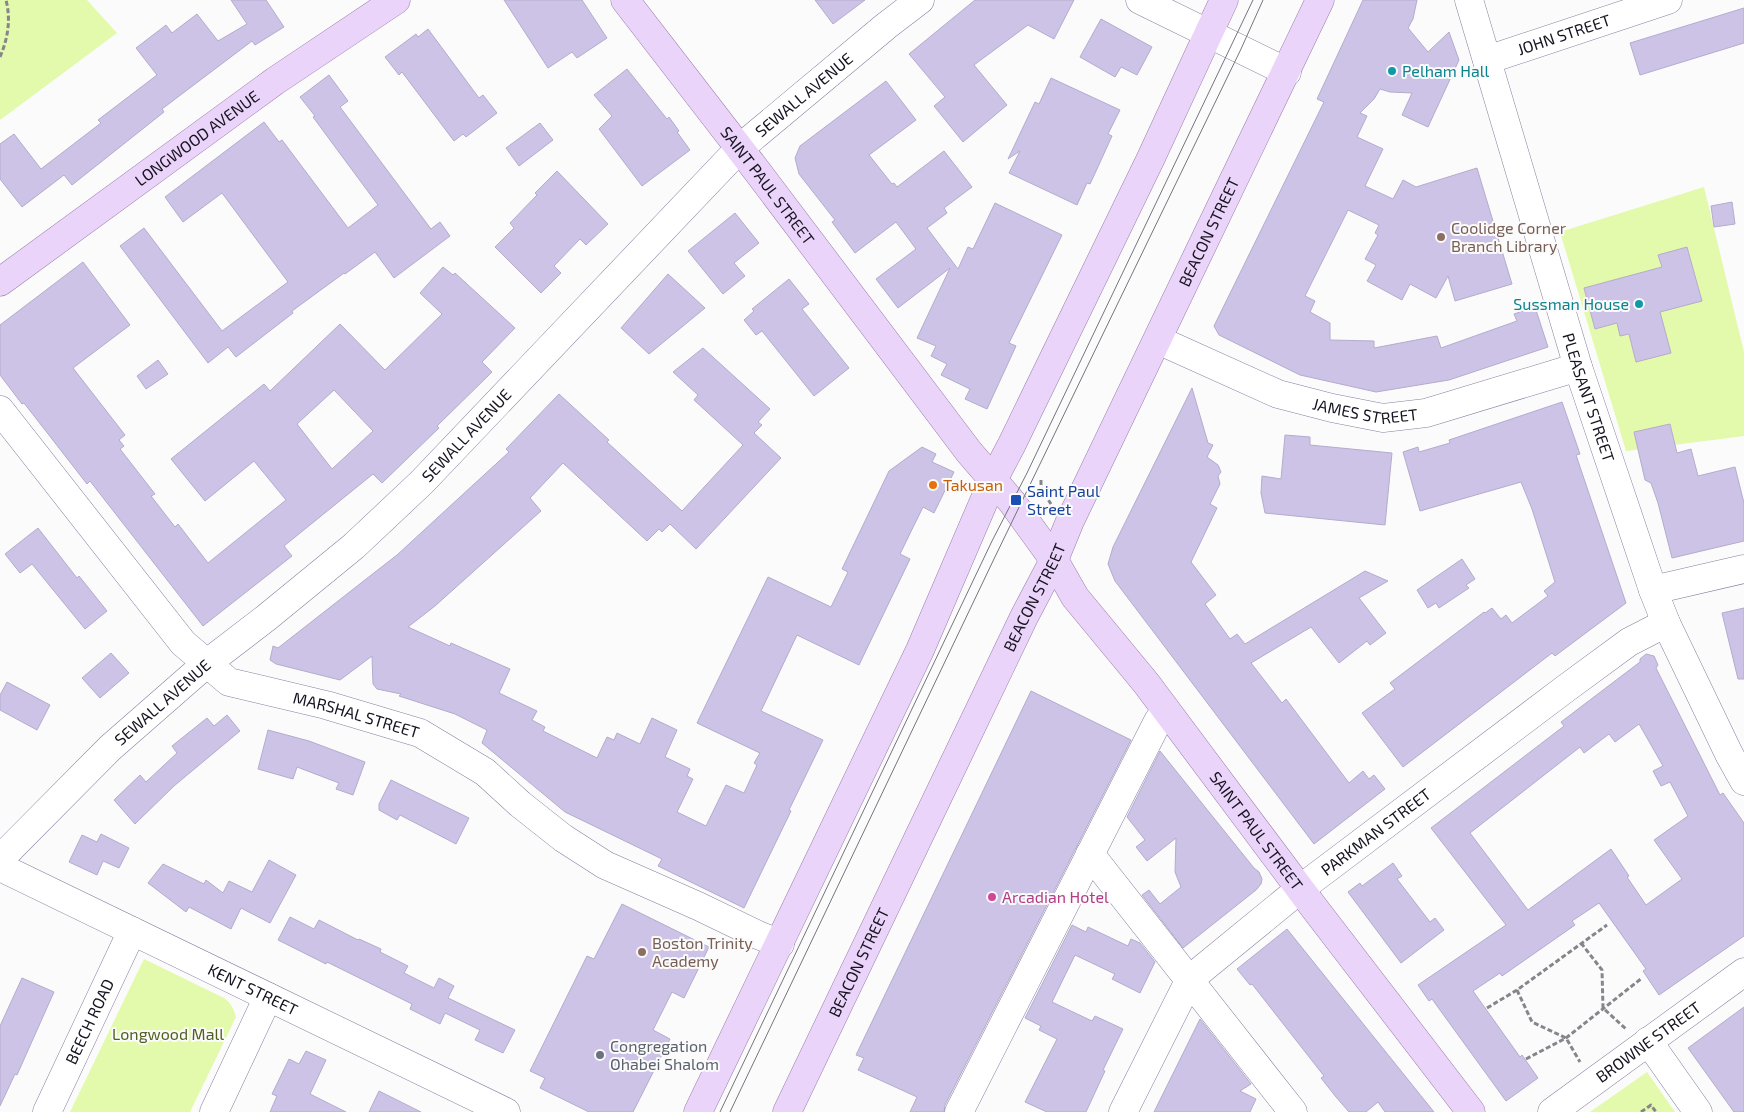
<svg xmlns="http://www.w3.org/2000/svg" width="1744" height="1112" viewBox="0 0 1744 1112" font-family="'Exo 2',sans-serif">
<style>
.green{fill:#e3f9ab}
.building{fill:#ccc3e7;stroke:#b4abce;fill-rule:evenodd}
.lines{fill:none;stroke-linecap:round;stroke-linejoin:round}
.minor-casing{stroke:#887fa0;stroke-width:29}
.major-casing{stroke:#987eac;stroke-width:29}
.path{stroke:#87858c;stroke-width:3;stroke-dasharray:5 2.5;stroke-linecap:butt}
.minor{stroke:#fff;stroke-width:28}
.major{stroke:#ebd4fa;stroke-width:28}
.tram{stroke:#76747b;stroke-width:1}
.culture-dot{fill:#0f9aa8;stroke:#fbfbfb;stroke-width:2}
.education-dot{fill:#8d6e63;stroke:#fbfbfb;stroke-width:2}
.food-dot{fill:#e8710a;stroke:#fbfbfb;stroke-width:2}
.transit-dot{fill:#1a4fb4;stroke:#fbfbfb;stroke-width:2}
.hotel-dot{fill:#d1479c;stroke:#fbfbfb;stroke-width:2}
.worship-dot{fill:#6b7280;stroke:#fbfbfb;stroke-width:2}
.labels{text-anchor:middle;stroke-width:4;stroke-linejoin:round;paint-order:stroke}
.street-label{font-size:16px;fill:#171320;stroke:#fbfbfb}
.culture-label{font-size:16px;fill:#0d838f;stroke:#fbfbfb;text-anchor:start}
.education-label{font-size:16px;fill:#785e54;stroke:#fbfbfb;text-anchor:start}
.food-label{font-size:16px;fill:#c56008;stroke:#fbfbfb;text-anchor:start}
.transit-label{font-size:16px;fill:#164399;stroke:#fbfbfb;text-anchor:start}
.hotel-label{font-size:16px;fill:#b23c85;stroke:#fbfbfb;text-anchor:start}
.park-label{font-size:16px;fill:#505e1e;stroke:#fbfbfb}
.worship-label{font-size:16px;fill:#5b616d;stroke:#fbfbfb;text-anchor:start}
</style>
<rect width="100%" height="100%" fill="#fbfbfb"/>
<path class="green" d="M0,0H87L117,33L0,120Z
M1704,187L1744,352V436L1626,451L1560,232Z
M144,959L224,998C231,1003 234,1009 236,1017L190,1112H70Z
M1647,1072L1675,1112H1590Z"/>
<path class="building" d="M231,0H266L284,27L255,45L252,41L162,109L164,112L72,185L64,175L22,207L0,179V144L14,134L41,169L101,123L98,120L157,75L136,48L166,25L172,33L197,14L218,41L247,24Z
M504,0H582L607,38L577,58L572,52L548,68Z
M815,0H865L833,24Z
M975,0H1074L1054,39L1028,25L974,65L1007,105L963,142L934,106L945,97L909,54Z
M1363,0H1417L1413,19L1408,28L1428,52L1449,32L1459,60L1428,127L1402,115L1412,93L1390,92L1380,89L1374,99L1360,113L1367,116L1357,137L1383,149L1365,186L1393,199L1403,180L1416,187L1477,168L1512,284L1455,301L1448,276L1436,298L1410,284L1402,300L1367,281L1376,265L1365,259L1378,235L1375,233L1379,225L1348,210L1305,296L1315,301L1310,312L1330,323V340L1374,341V348L1437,336L1441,348L1517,321L1514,314L1535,307L1548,347L1449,380L1376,392L1300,375L1219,335L1214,326L1324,102L1317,99Z
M1744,8V43L1640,75L1630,43Z
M1101,19L1152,47L1137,75L1121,67L1115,77L1080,57Z
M428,29L479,98L483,95L497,113L466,137L463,134L454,141L402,72L399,75L385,57L416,34L418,37Z
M627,69L667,119L669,117L679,131L677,132L690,150L642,186L599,129L612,116L594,95Z
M329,75L348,101L340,107L431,229L440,222L450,236L394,278L375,252L345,274L344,273L292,311L293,313L236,357L228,347L208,363L120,246L144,228L222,331L288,282L222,193L183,222L165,197L264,122L279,142L282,140L348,228L378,205L313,117L315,116L300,97Z
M1051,78L1120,110L1108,134L1112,136L1097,169L1090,184L1087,183L1077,205L1009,173L1020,151L1008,159L1035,102L1039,104Z
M886,81L916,120L869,155L892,184L894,183L897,187L944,151L972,187L944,208L947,213L927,228L958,269L968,247L973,249L995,203L1062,235L1009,343L1016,346L987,409L965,399L970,389L941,375L947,364L931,356L936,346L917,338L950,268L898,308L876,279L916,249L896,222L855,253L832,222L835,220L799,174L795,158L800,146Z
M540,123L553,140L519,166L506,148Z
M557,171L608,224L586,245L580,239L554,266L561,273L541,293L495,247L514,228L510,223L537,195L535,193Z
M1732,202L1735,224L1714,227L1711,206Z
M735,213L759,243L734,263L745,276L723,294L688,251Z
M1687,247L1702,301L1660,312L1671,353L1636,362L1629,334L1620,336L1617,323L1595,329L1584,288L1662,267L1658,255Z
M83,262L130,325L73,368L125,435L119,440L124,446L120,449L155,494L151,496L175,527L178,524L208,563L286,500L254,461L205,501L171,459L264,384L270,391L340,324L385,370L442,314L420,293L443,267L453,275L455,273L515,328L482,362L492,372L437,426L439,428L382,483L373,474L284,546L292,556L203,626L90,481L87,484L24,403L22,404L0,375V325ZM334,390L373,431L332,469L297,424Z
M668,274L705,308L649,354L621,328Z
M789,279L809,304L802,309L849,368L814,396L762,331L756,335L744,320L754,311L752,309Z
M703,348L770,409L758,422L762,425L754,433L781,458L696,549L670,524L662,532L659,529L647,541L563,463L530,498L541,511L435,606L408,627L450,646L451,643L510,669L499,693L537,711L532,720L545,727L543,731L597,758L607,737L614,740L617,733L640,744L652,718L677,730L665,757L690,769L687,776L693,779L677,812L706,826L726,785L744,793L757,765L754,763L760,753L697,723L768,577L831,607L848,572L842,569L889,471L922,447L936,454L932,462L954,472L934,513L923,507L900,554L910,559L859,665L797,635L761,711L823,740L789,810L791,811L744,908L658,866L662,859L565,812L482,743L487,730L455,714L399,696L401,694L377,689L373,684L372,656L340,680L276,664L270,660L273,646L278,648L370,576L397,555L448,508L509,452L506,449L559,394L609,440L607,442L682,511L743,445L694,400L698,395L673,372Z
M158,360L168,374L146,389L137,376Z
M1192,388L1208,443L1213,445L1207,457L1218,465L1221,472L1218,476L1220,484L1210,504L1217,508L1191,562L1216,595L1205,604L1230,639L1237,634L1245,644L1365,571L1388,581L1359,598L1386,633L1370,645L1367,641L1339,663L1311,627L1251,663L1282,703L1286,699L1349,783L1363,771L1369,779L1374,775L1385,789L1314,844L1115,581L1108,564L1113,547Z
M1562,402L1580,454L1576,455L1626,603L1555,656L1552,653L1403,767L1362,713L1395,689L1390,683L1484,612L1485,613L1492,608L1501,619L1506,615L1512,623L1548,596L1544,591L1555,582L1532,509L1521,482L1420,511L1403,452L1418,447L1419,452L1450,443L1449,440Z
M1670,424L1677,453L1691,449L1698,476L1735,467L1744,503V541L1672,558L1658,503L1651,483L1645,480L1634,432Z
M1285,435L1310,437V445L1392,453L1385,525L1265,513L1261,493L1262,476L1281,479Z
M38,528L77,578L79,576L107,611L85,629L32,564L20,573L5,554Z
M1462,559L1475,579L1466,585L1469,588L1439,608L1436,603L1428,608L1417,590Z
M1744,608V679H1738L1722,613Z
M111,653L129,673L100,698L82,678Z
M1646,654L1654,656L1658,665L1656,668L1720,795L1723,793L1744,823V936L1659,995L1643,971L1646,969L1599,903L1572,921L1575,925L1502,976L1500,973L1473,991L1520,1057L1522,1055L1538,1078L1506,1101L1432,999L1429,1001L1418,985L1506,925L1431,828L1564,726L1561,722L1640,662V659ZM1639,724L1663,766L1653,771L1661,786L1670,782L1688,816L1654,840L1682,879L1646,905L1627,877L1629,876L1611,849L1528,910L1470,833L1580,747L1584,753L1609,734L1615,742Z
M7,682L50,705L37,730L0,710V695Z
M1031,691L1131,740L945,1105L944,1112H910L917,1097L858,1070L864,1058L856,1055Z
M227,715L240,731L174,786L135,824L114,800L140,775L146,782L177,753L172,746L207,718L214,726Z
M268,730L309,741L365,762L353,795L336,789L339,783L297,767L293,779L258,769Z
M1160,751L1254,868L1259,872L1262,879L1261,884L1256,890L1183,948L1142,895L1149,890L1160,904L1181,887L1175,872L1176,838L1147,861L1136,847L1145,840L1127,817Z
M391,780L469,818L456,844L400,815L397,820L379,810V804Z
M101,834L129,848L119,868L103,861L97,875L69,862L82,835L97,842Z
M269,860L296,875L270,923L241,908L231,929L189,907L186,912L148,883L163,864L204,884L206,880L223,893L229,881L252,892Z
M1393,863L1402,876L1397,879L1430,922L1435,918L1444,930L1401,963L1348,892L1360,883L1362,886Z
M622,904L709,947L684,998L672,992L653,1030L670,1039L633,1112H589L540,1088L545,1078L530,1071L587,956L594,959Z
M290,917L314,929L319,920L358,940L359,939L381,949L380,952L408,966L404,973L434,988L439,978L454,986L448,998L515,1030L503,1053L475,1040L480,1030L445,1013L440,1024L410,1009L412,1004L327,962L326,964L278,940Z
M1072,925L1086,932L1088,927L1128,946L1131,939L1140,943L1155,962L1140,993L1112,979L1115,974L1075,955L1052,1002L1092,1021L1095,1016L1123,1029L1103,1070L1105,1071L1086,1112H1047L1025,1102L1057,1039L1039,1030L1041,1026L1025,1018Z
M1287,929L1434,1112H1385L1378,1102L1366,1112H1349L1336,1097L1321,1078L1324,1076L1252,984L1250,985L1237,969Z
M22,978L54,992L17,1075L15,1074L0,1106V1026Z
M1744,1007V1112H1734L1688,1048Z
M1200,1019L1251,1084L1240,1091L1256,1099L1250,1112H1154Z
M306,1051L326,1060L310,1094L346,1112H270L277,1096L272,1094L289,1059L299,1064Z
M379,1091L421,1112H369Z"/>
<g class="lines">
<defs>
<g id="minor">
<path d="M1140,0L1287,72"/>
<path id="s1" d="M1469,0L1578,367L1653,590L1666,623L1729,754L1744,781"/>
<path id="s2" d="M1487,60L1668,0"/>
<path id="s3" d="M1158,340L1278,394L1332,408L1383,418L1426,413L1578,367"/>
<path id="s4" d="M0,410L183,643L229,682L326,705L420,733L485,772L520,804L563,838L605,865L698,906L758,935L780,944"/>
<path d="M1653,590L1744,569"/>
<path d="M1090,854L1293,1112"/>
<path id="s5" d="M0,859L110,748L206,664L266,618L354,546L422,482L740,148L886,26L920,0"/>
<path id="s6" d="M0,867L506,1112"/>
<path d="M1648,1041L1698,1112"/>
<path id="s7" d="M47,1112L132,931"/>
<path d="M214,1112L268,997"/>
<path d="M959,1112L1158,721L1166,710"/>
<path id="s8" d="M1123,1112L1190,979L1300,889L1565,689L1629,642L1666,623"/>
<path id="s9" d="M1552,1112L1744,972"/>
</g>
<g id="major">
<path id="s10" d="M625,0L757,171L969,452L1012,502L1054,560L1075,597L1146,683L1312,905L1471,1112"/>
<path id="s11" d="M0,282L275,81L396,0"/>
<path d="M698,1112L920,650L993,480L1012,444L1150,160L1224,0"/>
<path id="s12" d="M787,1112L1024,617L1054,560L1070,521L1320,0"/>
</g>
</defs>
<use href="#minor" class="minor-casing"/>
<use href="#major" class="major-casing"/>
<path class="path" d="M0,57C8,38 11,20 6,0
M1041,480V489L1051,504
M1581,943L1602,970L1603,1008L1626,1029
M1517,990L1532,1022L1566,1038L1580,1062
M1487,1008L1517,990L1607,925
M1526,1059L1566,1038L1642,978
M1641,1112L1651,1105L1656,1112"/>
<use href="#minor" class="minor"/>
<use href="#major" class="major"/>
<path class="tram" d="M720,1112L992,541L1027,473L1253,0
M730,1112L993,561L1241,49L1263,0"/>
</g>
<g class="culture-dot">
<circle cx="1392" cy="71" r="5"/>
<circle cx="1639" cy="304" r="5"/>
</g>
<g class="education-dot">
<circle cx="1441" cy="237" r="5"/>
<circle cx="642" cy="952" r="5"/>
</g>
<circle class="food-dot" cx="933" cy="485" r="5"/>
<rect class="transit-dot" x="1010" y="494" width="12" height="12" rx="2.5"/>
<circle class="hotel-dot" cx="992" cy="897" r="5"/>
<circle class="worship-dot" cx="600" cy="1055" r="5"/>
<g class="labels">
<g class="street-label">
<text dy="6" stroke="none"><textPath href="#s2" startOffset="81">JOHN STREET</textPath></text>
<text dy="6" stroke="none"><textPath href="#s5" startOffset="1111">SEWALL AVENUE</textPath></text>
<text dy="6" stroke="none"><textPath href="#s11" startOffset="244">LONGWOOD AVENUE</textPath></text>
<text dy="6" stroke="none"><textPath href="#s10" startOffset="234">SAINT PAUL STREET</textPath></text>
<text dy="6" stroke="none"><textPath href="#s12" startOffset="976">BEACON STREET</textPath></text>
<text dy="6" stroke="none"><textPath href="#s1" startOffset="415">PLEASANT STREET</textPath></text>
<text dy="6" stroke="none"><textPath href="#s3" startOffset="221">JAMES STREET</textPath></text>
<text dy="6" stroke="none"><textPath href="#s5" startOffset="631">SEWALL AVENUE</textPath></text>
<text dy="6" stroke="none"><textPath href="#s12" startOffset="571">BEACON STREET</textPath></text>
<text dy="6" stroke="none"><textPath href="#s5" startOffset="226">SEWALL AVENUE</textPath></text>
<text dy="6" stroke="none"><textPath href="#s4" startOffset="488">MARSHAL STREET</textPath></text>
<text dy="6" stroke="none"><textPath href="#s10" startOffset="1044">SAINT PAUL STREET</textPath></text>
<text dy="6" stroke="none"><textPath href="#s8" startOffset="386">PARKMAN STREET</textPath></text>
<text dy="6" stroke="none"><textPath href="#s12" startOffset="166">BEACON STREET</textPath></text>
<text dy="6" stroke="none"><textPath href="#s6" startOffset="281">KENT STREET</textPath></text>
<text dy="6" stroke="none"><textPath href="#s7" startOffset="100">BEECH ROAD</textPath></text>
<text dy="6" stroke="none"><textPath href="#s9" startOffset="119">BROWNE STREET</textPath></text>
</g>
<g class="culture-label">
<text x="1402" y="77">Pelham Hall</text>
<text x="1629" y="310" text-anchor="end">Sussman House</text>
</g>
<g class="education-label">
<text x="1451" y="234">Coolidge Corner<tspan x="1451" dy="18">Branch Library</tspan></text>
<text x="652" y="949">Boston Trinity<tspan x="652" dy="18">Academy</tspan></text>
</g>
<g class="food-label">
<text x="943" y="491">Takusan</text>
</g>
<g class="transit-label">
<text x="1027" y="497">Saint Paul<tspan x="1027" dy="18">Street</tspan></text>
</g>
<g class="hotel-label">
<text x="1002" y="903">Arcadian Hotel</text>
</g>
<g class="park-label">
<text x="168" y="1040">Longwood Mall</text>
</g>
<g class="worship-label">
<text x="610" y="1052">Congregation<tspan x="610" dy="18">Ohabei Shalom</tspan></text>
</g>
</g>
</svg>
